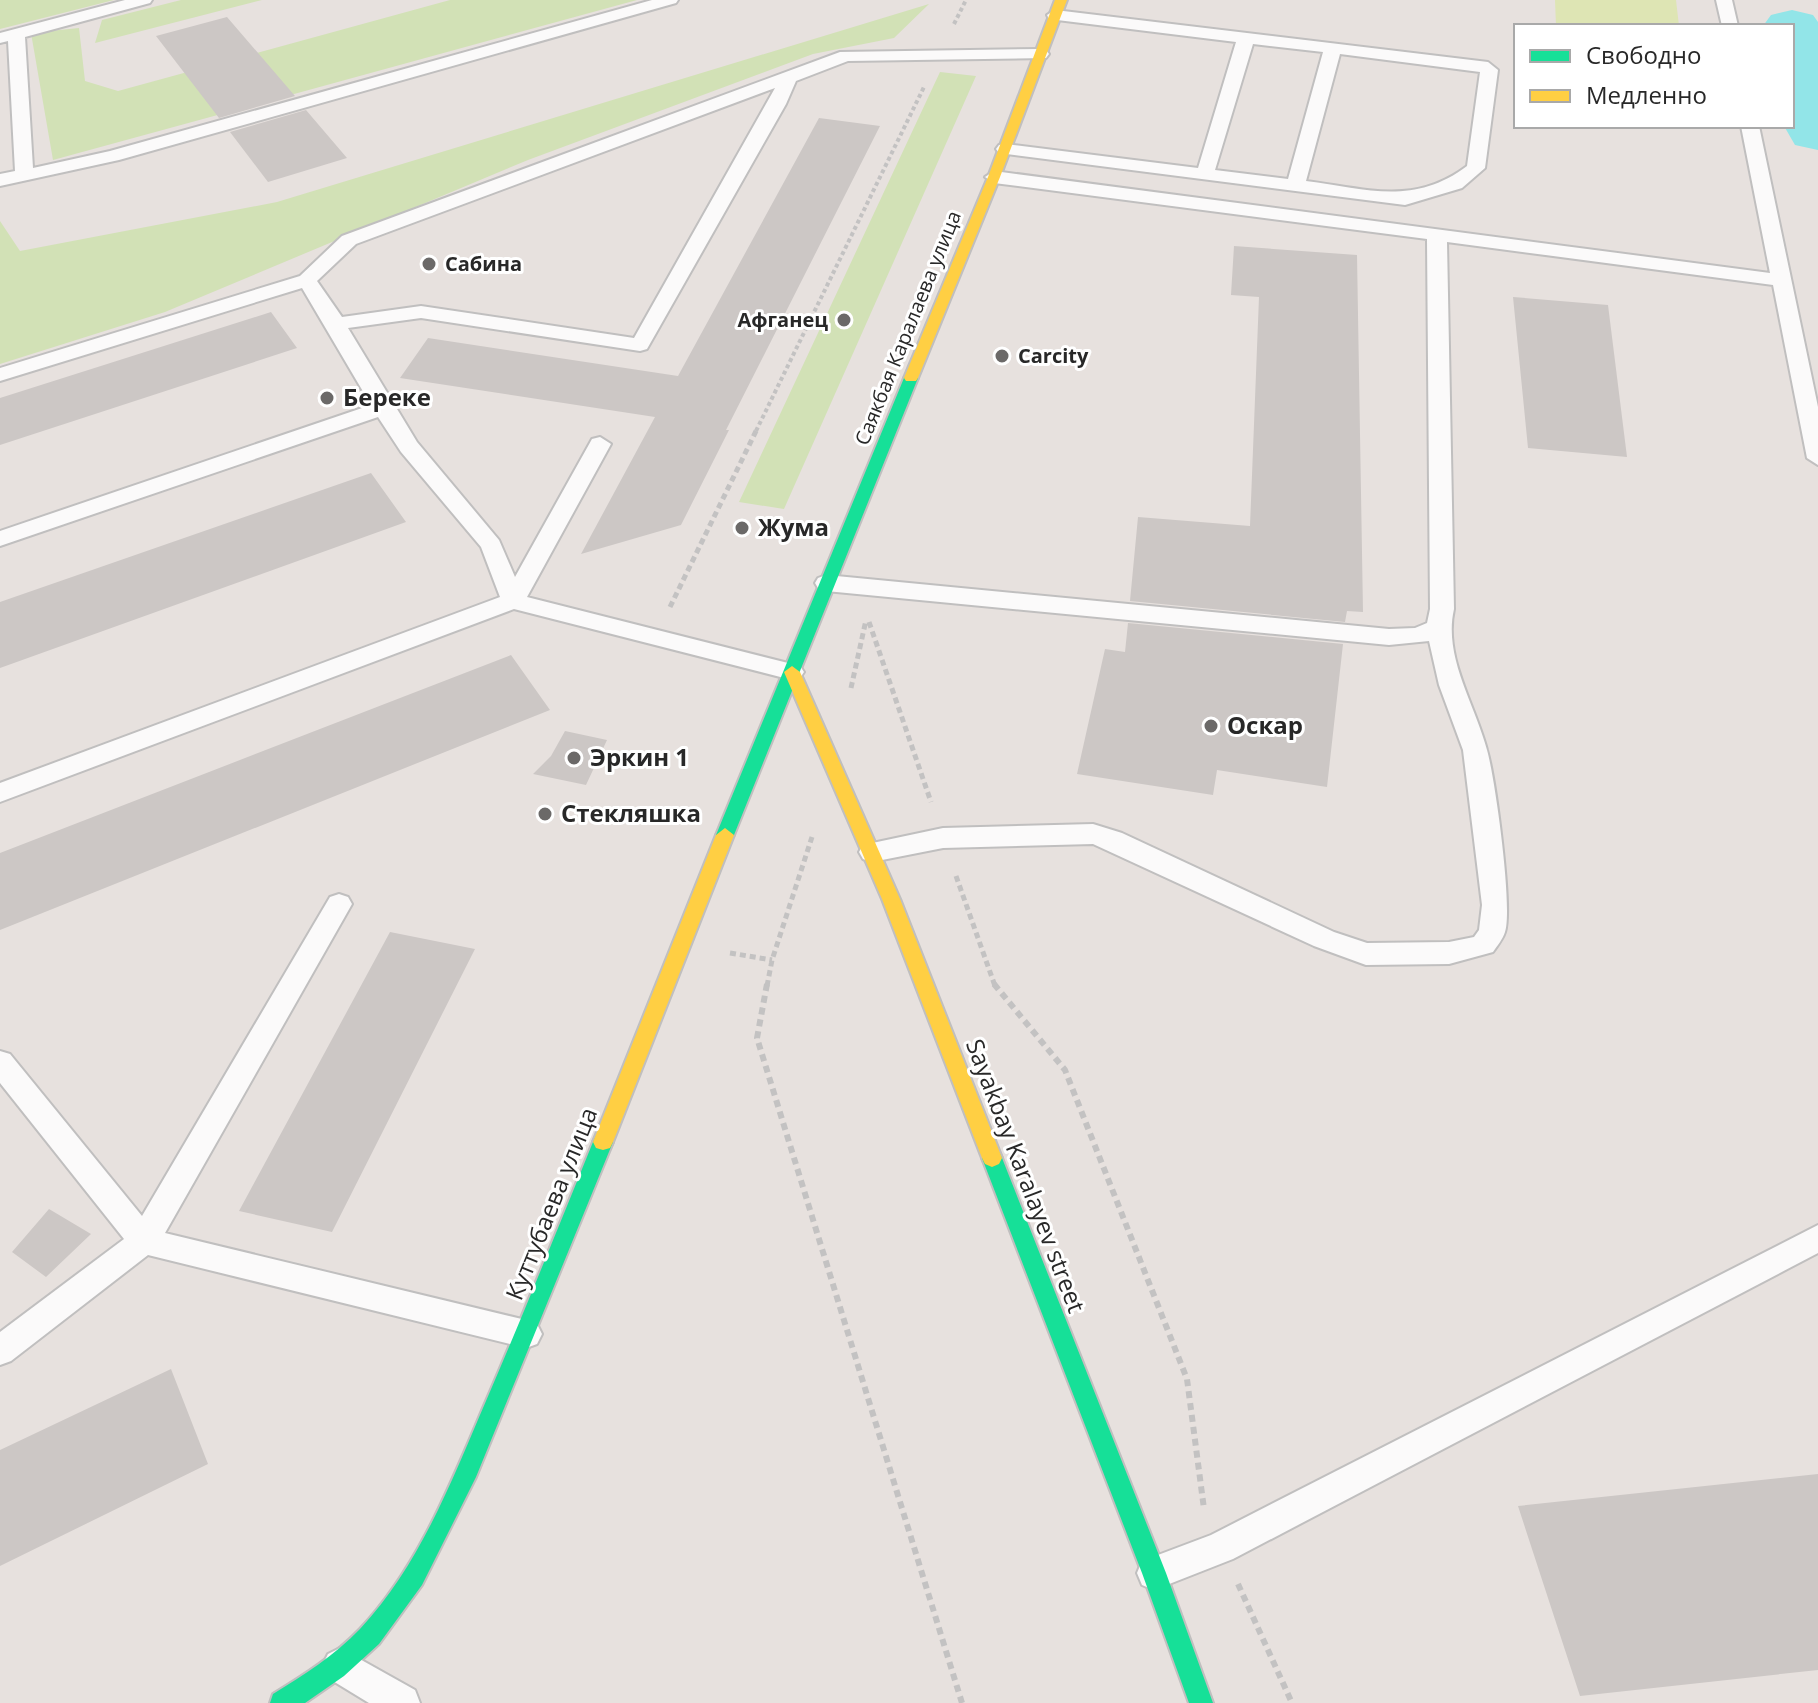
<svg xmlns="http://www.w3.org/2000/svg" width="1818" height="1703" viewBox="0 0 1818 1703" font-family="'Open Sans',sans-serif">
<style>
.green{fill:#d2e1b6}
.pitch{fill:#dee5b4}
.lines{fill:none;stroke-linecap:round;stroke-linejoin:round}
.river{fill:#92e5e8;fill-rule:evenodd}
.building{fill:#ccc7c5}
.lane-casing{stroke:#c0bfbf;stroke-width:4}
.fast-casing{stroke:#c0bfbf;stroke-width:4}
.slow-casing{stroke:#c0bfbf;stroke-width:4}
.path-far2{stroke:#c3c2c2;stroke-width:4;stroke-dasharray:4 3;stroke-linecap:butt}
.path-far1{stroke:#c3c2c2;stroke-width:5;stroke-dasharray:6 4;stroke-linecap:butt}
.path{stroke:#c3c2c2;stroke-width:6;stroke-dasharray:7 5;stroke-linecap:butt}
.lane{fill:#fbfafa;fill-rule:evenodd}
.fast{fill:#16e098;fill-rule:evenodd}
.slow{fill:#ffcf43;fill-rule:evenodd}
.poi-dot{fill:#6b6968;stroke:#fff;stroke-width:3}
.labels{text-anchor:middle;stroke-width:6;stroke-linejoin:round;paint-order:stroke}
.far-poi-label{font-size:20px;font-weight:bold;fill:#282828;stroke:#fff;text-anchor:start}
.far-street-label{font-size:20px;fill:#282828;stroke:#fff}
.poi-label{font-size:24px;font-weight:bold;fill:#282828;stroke:#fff;text-anchor:start}
.street-label{font-size:24px;fill:#282828;stroke:#fff}
</style>
<rect width="100%" height="100%" fill="#e7e1de"/>
<path class="green" d="M0,0H114L0,29Z
M181,0H262L95,43L102,20Z
M450,0H637L53,160L31,33L79,28L85,81L118,91Z
M929,4L894,38L813,54L528,160L165,312L0,364V221L20,251L277,202Z
M940,72L976,76L784,509L739,502Z"/>
<path class="pitch" d="M1555,0H1676L1679,26H1556Z"/>
<g class="lines">
<path class="river" d="M1792,10L1813,15L1818,22V150L1795,145L1784,126H1792V26H1763L1771,15Z"/>
</g>
<path class="building" d="M227,17L295,96L219,118L156,36Z
M306,110L347,158L268,182L230,132Z
M819,118L880,126L726,430H729L681,525L581,554L655,417L400,378L428,338L678,376Z
M1234,246L1357,255L1363,612L1347,611L1345,622L1130,601L1138,517L1250,526L1259,297L1231,295Z
M1513,297L1608,305L1627,457L1528,448Z
M271,312L297,348L0,445V398Z
M371,473L406,522L0,668V602Z
M1128,623L1343,644L1327,787L1217,770L1213,795L1077,774L1105,649L1125,652Z
M511,655L550,710L0,930V853Z
M565,731L607,740L586,785L533,774L551,756Z
M390,932L475,949L332,1232L239,1211Z
M49,1209L91,1234L46,1277L12,1252Z
M171,1369L208,1464L0,1566V1450Z
M1818,1474V1670L1580,1696L1518,1506Z"/>
<g class="lines">
<defs>
<path id="lane" d="M125,0H152L150,3L25,37L33,168L110,151L652,0H678L676,3L119,160L0,186V174L15,171L8,41L0,43V33Z
M1716,0H1732L1738,26H1722Z
M1055,10L1488,62L1498,70L1485,168L1462,188L1405,205L999,153L996,149L999,145L1005,144L1198,168L1236,42L1049,19L1047,15ZM1253,44L1323,52L1288,179L1215,170ZM1340,54L1480,72L1467,166C1414,206 1367,189 1306,181Z
M1040,49L1046,50L1049,54L1046,58L848,61L796,81L786,104L647,349L640,351L421,318L348,328L417,442L499,540L515,577L592,439L600,437L611,444L527,597L800,666L804,672L800,678L792,680L514,609L0,802V783L500,597L481,547L401,452L378,417L0,546V531L371,405L302,288L0,381V368L300,276L342,236L840,52ZM775,88L634,338L421,306L342,317L317,281L356,244Z
M1741,126H1759L1818,407V465L1807,458L1773,285L1447,242L1454,609C1443,657 1475,704 1487,750C1495,778 1513,907 1505,932C1503,939 1497,946 1493,952L1449,964L1366,965L1314,946L1093,844L943,848L872,862L863,859L859,852L863,845L943,828L1093,824L1122,833L1334,932L1367,943L1449,942L1474,937L1479,930L1482,905L1463,750L1439,685L1429,641L1389,645L826,591L818,588L815,583L818,578L826,575L1389,629L1415,628L1427,623L1430,609L1427,239L994,183L985,177L994,171L1770,273Z
M339,894L348,897L352,904L165,1233L526,1320L537,1324L542,1334L537,1344L526,1348L148,1255L11,1361L0,1365V1332L124,1239L0,1083V1051L10,1054L142,1216L330,897Z
M1818,1225V1253L1233,1559L1154,1590L1142,1585L1137,1573L1142,1561L1211,1535Z
M340,1648L415,1690L420,1703H369L328,1678L322,1666L328,1654Z"/>
<path id="fast" d="M911,374L918,378L734,835L725,842L719,840L716,835L904,378Z
M603,1134L610,1136L613,1142L476,1477L422,1585L379,1644L344,1676L305,1703H270L273,1694C304,1675 335,1655 360,1629C420,1565 452,1480 486,1401C523,1315 558,1228 593,1142L596,1136Z
M992,1149L999,1152L1002,1158L1166,1573L1213,1703H1189L1142,1573L982,1158L985,1152Z"/>
<path id="slow" d="M1055,0H1067L1000,177L918,378L916,381H906L904,378L988,177Z
M792,666L800,672L900,899L1002,1158L999,1164L992,1167L985,1164L982,1158L882,899L784,672Z
M725,828L734,835L613,1142L610,1148L603,1150L596,1148L593,1142L716,835Z"/>
</defs>
<use href="#lane" class="lane-casing"/>
<use href="#fast" class="fast-casing"/>
<use href="#slow" class="slow-casing"/>
<path class="path-far2" d="M954,24L966,0
M756,431L924,87"/>
<path class="path-far1" d="M670,607L757,429
M869,622L931,802
M851,688L866,620
M956,876L995,986
M730,953L772,960
M767,986L772,960L812,837"/>
<path class="path" d="M767,984L757,1038L962,1703
M994,984L1065,1070L1187,1379L1204,1509
M1238,1584L1292,1703"/>
<use href="#lane" class="lane"/>
<use href="#fast" class="fast"/>
<use href="#slow" class="slow"/>
</g>
<g class="poi-dot">
<circle cx="429" cy="264" r="8"/>
<circle cx="844" cy="320" r="8"/>
<circle cx="1002" cy="356" r="8"/>
<circle cx="327" cy="398" r="8"/>
<circle cx="742" cy="528" r="8"/>
<circle cx="1211" cy="726" r="8"/>
<circle cx="574" cy="758" r="8"/>
<circle cx="545" cy="814" r="8"/>
</g>
<g class="labels">
<g class="far-poi-label">
<text x="445" y="271">Сабина</text>
<text x="828" y="327" text-anchor="end">Афганец</text>
<text x="1018" y="363">Carcity</text>
</g>
<g class="far-street-label">
<text transform="translate(908 328) rotate(-68)" y="7">Саякбая Каралаева улица</text>
</g>
<g class="poi-label">
<text x="343" y="406">Береке</text>
<text x="758" y="536">Жума</text>
<text x="1227" y="734">Оскар</text>
<text x="590" y="766">Эркин 1</text>
<text x="561" y="822">Стекляшка</text>
</g>
<g class="street-label">
<text transform="translate(1025 1176) rotate(69)" y="8">Sayakbay Karalayev street</text>
<text transform="translate(552 1204) rotate(-68)" y="8">Куттубаева улица</text>
</g>
</g>
<rect x="1514" y="24" width="280" height="104" fill="#ffffff" stroke="#a9a9a9" stroke-width="2"/>
<rect x="1530" y="50" width="40" height="12" fill="#16e098" stroke="#a9a9a9" stroke-width="2"/>
<text x="1586" y="64" font-size="24" fill="#282828">Свободно</text>
<rect x="1530" y="90" width="40" height="12" fill="#ffcf43" stroke="#a9a9a9" stroke-width="2"/>
<text x="1586" y="104" font-size="24" fill="#282828">Медленно</text>
</svg>
